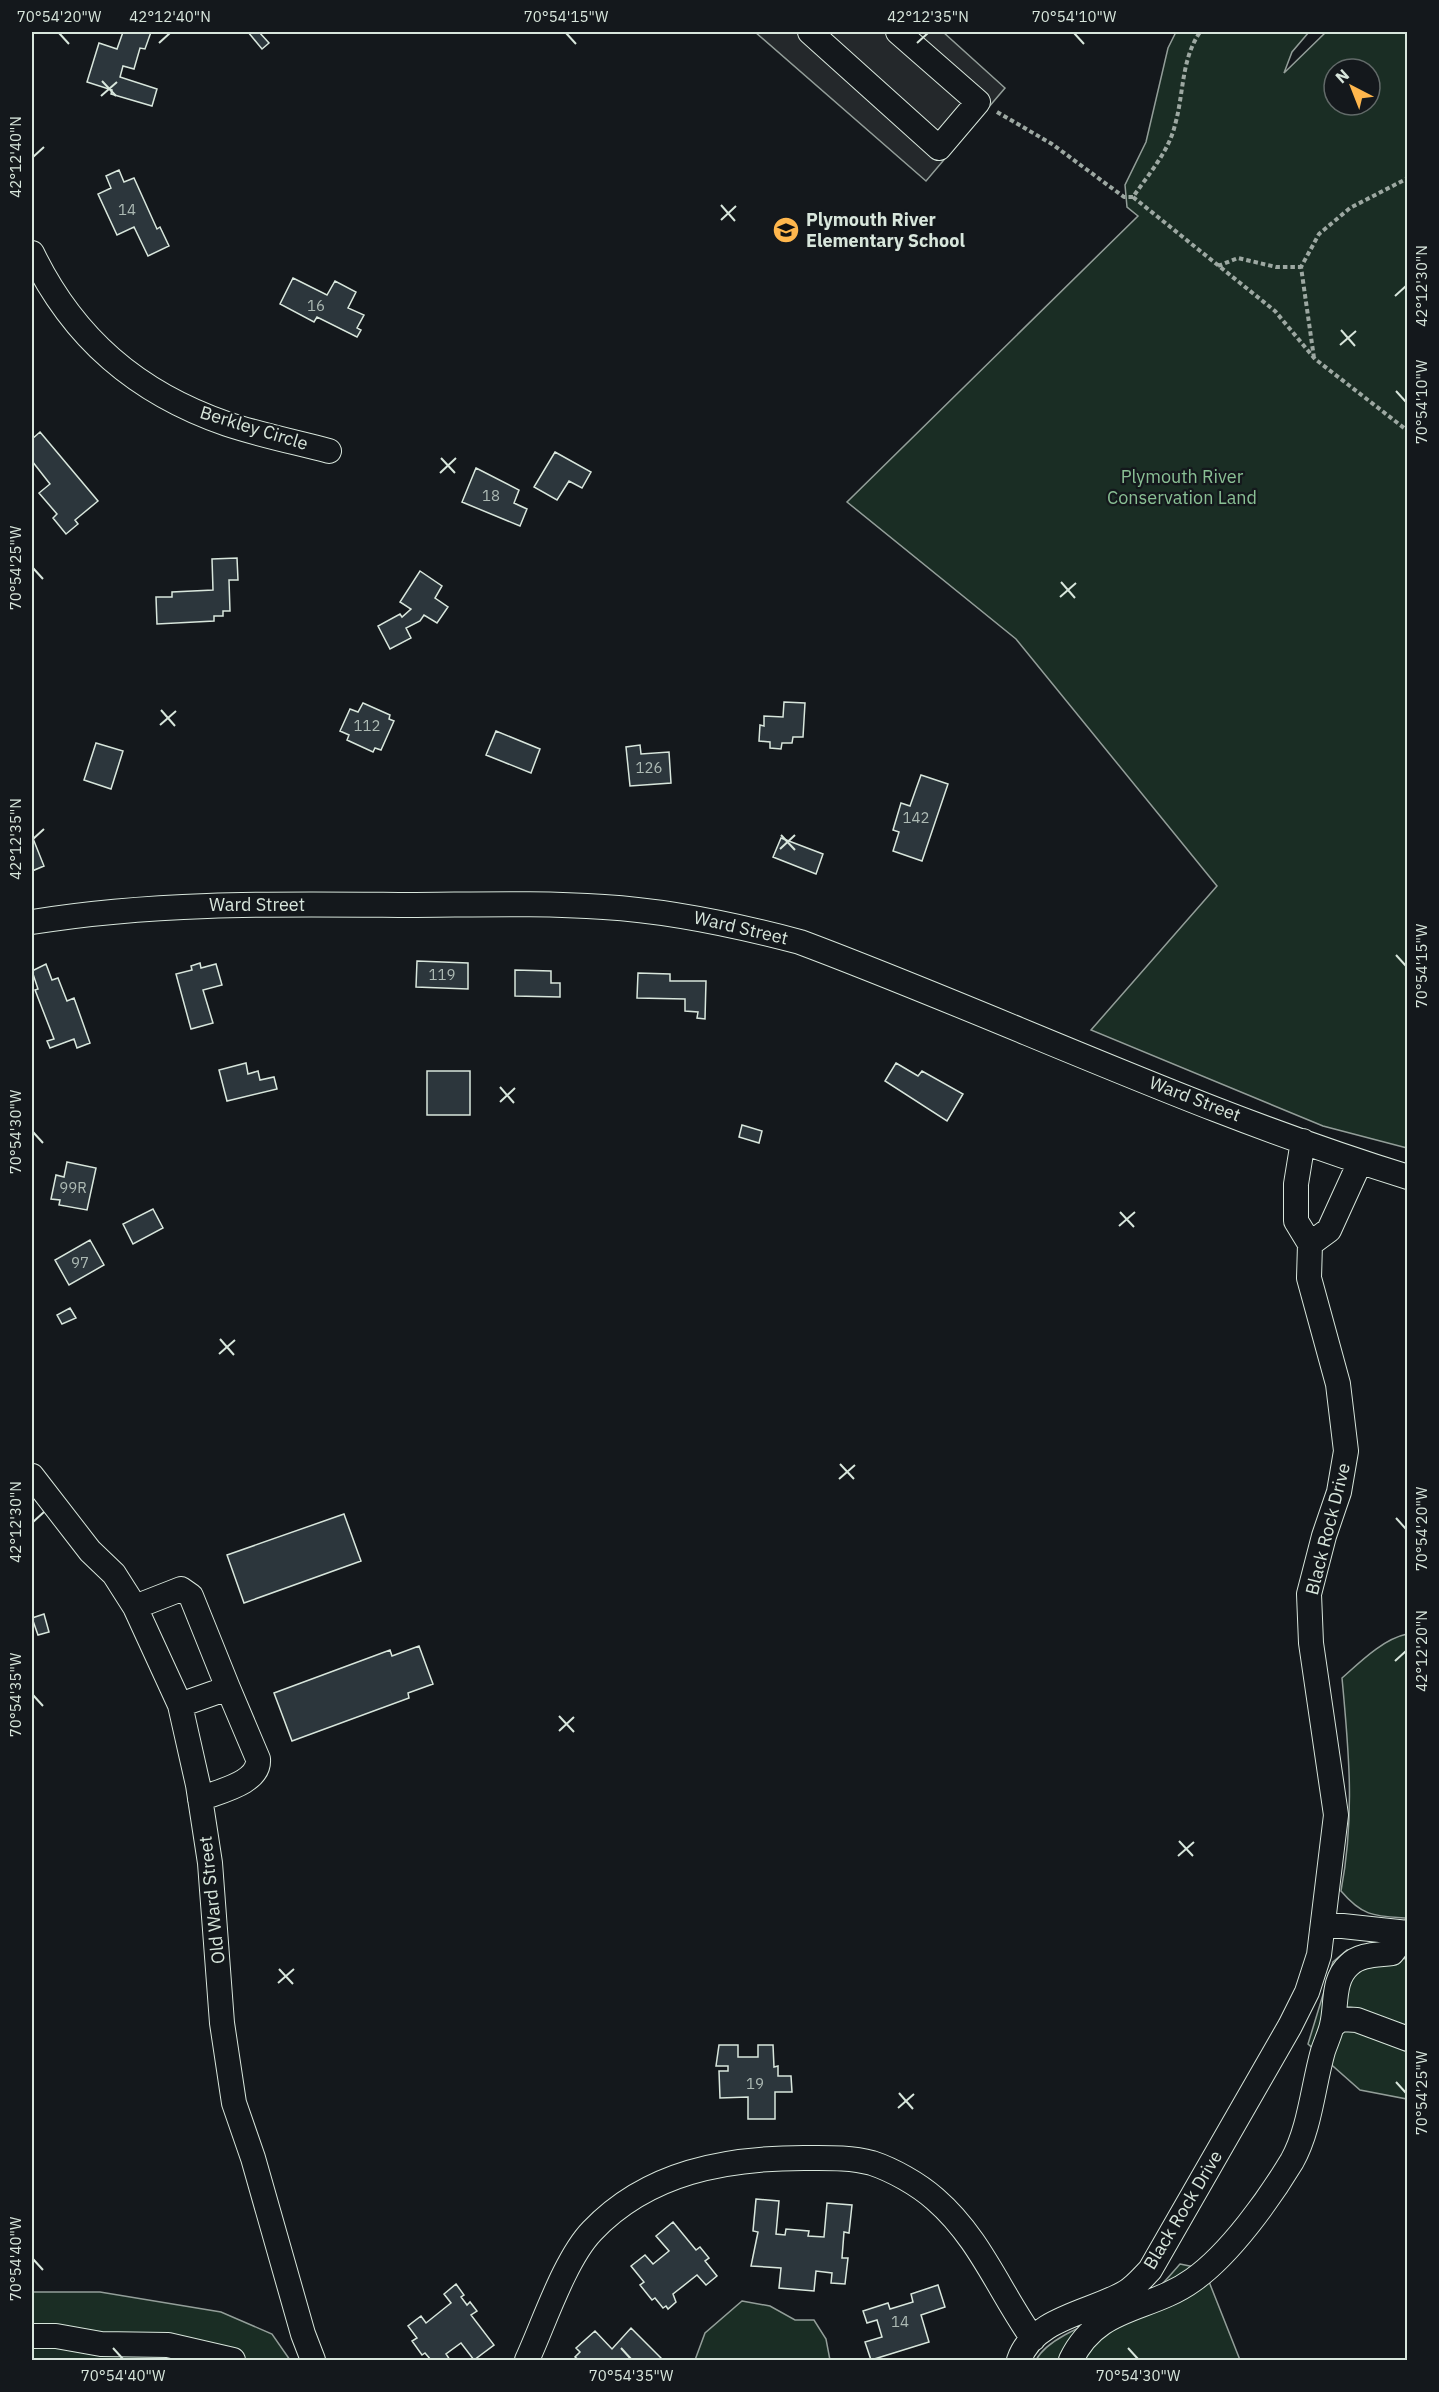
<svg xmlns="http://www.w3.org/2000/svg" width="1439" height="2392" viewBox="0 0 1439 2392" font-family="'IBM Plex Sans',sans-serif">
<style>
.green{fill:#1a2d24;stroke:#939e99;stroke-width:1.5;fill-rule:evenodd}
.parking{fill:#24282b;stroke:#939e99;stroke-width:1.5}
.building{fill:#2c363c;stroke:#d8e6dc;stroke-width:1.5}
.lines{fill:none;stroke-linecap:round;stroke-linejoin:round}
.minor-casing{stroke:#d8e6dc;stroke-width:26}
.path{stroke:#9da8a2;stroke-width:4;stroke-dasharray:4.5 3;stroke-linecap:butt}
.minor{stroke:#14181c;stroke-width:24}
.ticks{fill:none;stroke:#d8e6dc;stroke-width:2}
.labels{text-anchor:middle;stroke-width:4.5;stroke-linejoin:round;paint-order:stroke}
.number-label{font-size:15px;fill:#adbab4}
.poi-label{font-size:18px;font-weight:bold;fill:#d8e6dc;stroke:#14181c;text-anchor:start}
.street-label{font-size:18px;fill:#d8e6dc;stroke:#14181c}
.park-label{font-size:18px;fill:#8ac095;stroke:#14181c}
.neatline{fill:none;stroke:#d8e6dc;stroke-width:2}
.ticks-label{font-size:15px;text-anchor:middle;fill:#d8e6dc}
</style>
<rect width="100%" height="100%" fill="#14181c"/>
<path class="green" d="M1176,32H1309L1292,52L1284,73L1326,32H1407V1148L1323,1126L1091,1030L1217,886L1016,639L847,502L1138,216L1127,207L1125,185L1146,142L1168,48ZM1334,69H1370V105H1334Z
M1407,1634H1408L1407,1918C1375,1916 1363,1917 1341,1891C1355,1817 1349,1752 1342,1678C1360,1662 1383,1639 1407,1634Z
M1347,1950L1407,1959V2099L1360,2090L1308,2044L1333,1962Z
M1180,2264L1204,2269L1240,2360H1036C1051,2331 1118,2315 1147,2297C1160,2289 1170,2275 1180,2264Z
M32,2292H100L221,2312L272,2334L290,2360H32Z
M742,2301L770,2306L795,2320H814L826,2339L830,2360H695L705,2333Z"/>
<path class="parking" d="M755,32H943L1005,88L926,181Z"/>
<path class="building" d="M123,32H151L145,49L140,48L134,69L123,66L120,77L157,89L152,106L111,94L112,90L87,82L99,43L117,49Z
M248,32H259L269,43L262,49Z
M119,170L124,182L134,178L157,229L160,227L169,246L148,256L134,227L117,235L98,194L111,188L106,176Z
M293,278L327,295L335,281L356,292L348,308L364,315L357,328L361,330L357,337L317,317L314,322L280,304Z
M40,432L98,501L75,520L78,524L66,534L53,518L57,514L39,493L50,484L32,461V439Z
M555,452L591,472L582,488L569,481L557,500L534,487Z
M476,468L519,490L514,503L527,509L520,526L462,502Z
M237,558L238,580H229L230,611H223V616H214V621L157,624L156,597H172V592L213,590L212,559Z
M420,571L442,586L435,598L448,607L437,623L424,615L420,621L406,628L411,638L390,649L378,626L400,614L402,617L411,609L400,602Z
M784,702L805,703L803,737H793L792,743H782L781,749L770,748V742L759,741L760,725L764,726V716L783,717Z
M363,703L390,715L389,719L394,721L381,750L375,748L373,752L347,740L349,735L340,731L350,709L358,712Z
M496,731L540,749L531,773L486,755Z
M96,743L123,751L111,789L84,780Z
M640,745L641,754L669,752L671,783L630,786L626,747Z
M921,775L948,784L922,861L893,851L899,832L893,830L901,803L910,806Z
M32,836L44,866L32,871Z
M781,838L823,854L816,874L773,857Z
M417,961L468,963V989L416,987Z
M200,963L201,968L216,964L222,985L203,990L213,1023L191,1029L176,974L192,970L191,966Z
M46,964L52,980L58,978L67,1001L74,998L90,1043L77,1048L74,1039L50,1048L47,1041L54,1039L35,990L38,989L32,971Z
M515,970L551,971V983H560V997L515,996Z
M638,973L670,974V981H706L705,1019L697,1018L698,1012L685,1011V999L637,998Z
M246,1063L248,1074L258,1071L260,1080L274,1077L277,1089L227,1101L219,1070Z
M896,1063L918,1076L922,1071L963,1094L947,1121L885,1081Z
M427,1071H470V1115H427Z
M742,1125L762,1131L759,1143L739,1137Z
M67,1162L96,1168L87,1210L59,1205L60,1200L51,1199L56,1175L64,1177Z
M153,1209L163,1228L133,1244L123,1224Z
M90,1240L104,1265L69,1285L55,1260Z
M70,1308L76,1318L62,1324L57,1315Z
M344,1514L361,1561L244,1603L227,1555Z
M44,1614L49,1632L38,1635L32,1618Z
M419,1646L433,1684L408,1693L409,1698L292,1741L274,1693L390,1650L392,1656Z
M719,2045H738V2057H758V2045H773L774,2067L778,2066V2076H791L792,2092H775V2119H748V2097L720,2098L719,2071H728V2066H716Z
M756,2199L779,2201L776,2234L785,2235L786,2229L809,2231L808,2236L824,2237L827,2203L852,2205L849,2233L844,2232L842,2258H848L845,2284L831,2283L832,2273L816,2271L814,2291L779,2288L781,2268L751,2266L758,2232L753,2231Z
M673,2222L696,2250L700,2247L709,2258L705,2261L717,2276L706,2285L697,2275L673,2294L676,2302L668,2309L666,2306L663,2308L655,2298L652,2300L640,2285L644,2282L631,2266L645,2255L653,2264L669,2251L656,2236Z
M456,2284L464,2295L461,2297L467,2305L470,2302L477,2311L471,2315L494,2345L474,2360L461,2343L446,2354L450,2360H431L425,2353L422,2355L412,2341L417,2338L408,2326L421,2316L426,2323L451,2303L444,2294Z
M938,2285L945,2307L921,2315L929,2342L871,2360L865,2342L882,2337L877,2320L867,2323L863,2311L888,2303L890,2309L913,2302L911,2294Z
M631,2328L662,2359L579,2360L575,2357L580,2352L576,2348L595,2331L612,2349Z"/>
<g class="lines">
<defs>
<path id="minor" d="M810,32L939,148L978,102L898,32
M32,253C73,338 137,393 227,424C260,435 295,442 329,451
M32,922C154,902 276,904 399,905C467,905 536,902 604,907C671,911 736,925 800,942C1003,1018 1200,1113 1408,1177
M1310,1244L1329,1230L1360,1162
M32,1476L90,1551L114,1574L135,1607L180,1705L198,1785L210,1863L222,2023L234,2103L253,2158L303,2334L313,2360
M135,1607L181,1589L191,1596L228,1688
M180,1705L228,1688L258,1759C260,1783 219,1791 200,1799
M1324,1924L1408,1933
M1332,2026L1341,2019L1357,2020L1408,2039
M32,2336H56L101,2344L168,2345L233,2360
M527,2360C544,2323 565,2259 592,2231C648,2172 726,2158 804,2158C826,2158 850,2157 872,2163C893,2170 918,2184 935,2199C980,2238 999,2291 1033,2339
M1019,2360C1033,2318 1093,2312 1126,2292C1135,2287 1143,2277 1150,2270L1290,2026L1307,1992L1319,1955L1336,1815L1311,1643L1309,1594L1324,1536L1339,1492L1346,1451L1338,1384L1309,1278L1310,1244L1296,1221V1184L1303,1141
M1071,2360C1098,2304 1149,2312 1193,2280C1230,2254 1269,2199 1292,2161C1310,2129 1313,2086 1323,2051C1326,2042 1330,2034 1332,2025C1337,2005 1332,1980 1349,1965C1360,1954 1377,1955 1392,1953L1408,1932"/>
</defs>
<use href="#minor" class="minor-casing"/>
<path class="path" d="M997,112L1052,144L1124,197H1133C1148,175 1169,151 1175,125C1184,93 1181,60 1200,32
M1133,197L1275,311L1315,359L1408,431
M1218,266L1238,258L1276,267H1301
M1314,358L1301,267L1319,234L1350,208L1408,178"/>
<use href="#minor" class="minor"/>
</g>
<path class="ticks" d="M59,33L69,44M566,33L576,44M1074,33L1084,44M159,43L170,33M917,43L928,33M102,81L116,96M101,96L117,82M33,157L44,147M721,205L735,221M721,220L736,206M1395,296L1406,286M1341,330L1355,346M1340,345L1356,331M1396,391L1406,402M441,458L455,473M440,473L456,458M33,568L43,579M1061,582L1075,598M1060,597L1076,583M161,710L175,726M160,725L176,711M781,835L795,850M33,839L44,829M780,849L795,835M1396,955L1406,966M500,1087L514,1103M500,1102L515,1088M33,1132L43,1143M1120,1212L1134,1227M1119,1226L1135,1212M220,1339L234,1355M219,1354L235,1340M840,1464L854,1479M839,1479L855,1465M1396,1518L1406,1529M33,1522L44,1512M1395,1661L1406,1651M33,1695L43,1706M559,1716L574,1732M559,1731L574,1717M1179,1841L1193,1856M1178,1856L1194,1842M279,1969L293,1984M278,1983L294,1969M1396,2082L1406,2093M899,2093L913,2109M898,2108L914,2094M33,2259L43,2270M113,2348L123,2359M621,2348L631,2359M1128,2348L1138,2359"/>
<defs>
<symbol id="school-disc" viewBox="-11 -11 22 22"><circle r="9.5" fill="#ffb74d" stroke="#14181c"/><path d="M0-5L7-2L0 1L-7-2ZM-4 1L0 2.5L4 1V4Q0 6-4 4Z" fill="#111"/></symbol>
</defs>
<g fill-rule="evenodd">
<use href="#school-disc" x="771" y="215" width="30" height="30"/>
</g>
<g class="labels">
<g class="number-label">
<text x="127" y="215">14</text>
<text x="316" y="311">16</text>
<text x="491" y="501">18</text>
<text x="367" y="731">112</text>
<text x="649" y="773">126</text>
<text x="916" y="823">142</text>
<text x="442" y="980">119</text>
<text x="73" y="1193">99R</text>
<text x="80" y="1268">97</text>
<text x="755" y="2089">19</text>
<text x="900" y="2327">14</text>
</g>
<g class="poi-label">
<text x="806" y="226">Plymouth River<tspan x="806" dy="21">Elementary School</tspan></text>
</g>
<g class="street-label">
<text transform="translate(254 428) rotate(17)" y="6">Berkley Circle</text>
<text x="257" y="911">Ward Street</text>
<text transform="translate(741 928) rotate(13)" y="6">Ward Street</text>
<text transform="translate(1195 1099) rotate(21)" y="6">Ward Street</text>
<text transform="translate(1328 1529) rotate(-76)" y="6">Black Rock Drive</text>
<text transform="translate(212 1900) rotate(-96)" y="6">Old Ward Street</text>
<text transform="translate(1183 2210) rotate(-59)" y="6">Black Rock Drive</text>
</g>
<g class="park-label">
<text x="1182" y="483">Plymouth River<tspan x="1182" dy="21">Conservation Land</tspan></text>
</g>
</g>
<rect width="1439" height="2392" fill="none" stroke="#14181c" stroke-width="66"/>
<g transform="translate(1352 87) rotate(318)"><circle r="28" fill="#14181c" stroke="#626a69" stroke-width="1.5"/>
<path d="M0-4.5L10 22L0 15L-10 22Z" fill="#ffb74d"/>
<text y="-9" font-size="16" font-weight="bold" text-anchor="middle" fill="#d8e6dc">N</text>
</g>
<rect x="33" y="33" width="1373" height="2326" class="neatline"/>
<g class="ticks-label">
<text x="59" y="22">70°54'20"W</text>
<text x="170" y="22">42°12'40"N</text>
<text x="566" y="22">70°54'15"W</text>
<text x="928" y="22">42°12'35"N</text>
<text x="1074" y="22">70°54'10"W</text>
<text transform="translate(16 157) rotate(-90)" y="5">42°12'40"N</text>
<text transform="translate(1422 286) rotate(-90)" y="5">42°12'30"N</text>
<text transform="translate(1422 402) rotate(-90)" y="5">70°54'10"W</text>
<text transform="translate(16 568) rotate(-90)" y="5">70°54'25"W</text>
<text transform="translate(16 839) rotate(-90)" y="5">42°12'35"N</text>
<text transform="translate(1422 966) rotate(-90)" y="5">70°54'15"W</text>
<text transform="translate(16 1132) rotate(-90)" y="5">70°54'30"W</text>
<text transform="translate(16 1522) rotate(-90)" y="5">42°12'30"N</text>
<text transform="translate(1422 1529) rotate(-90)" y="5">70°54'20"W</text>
<text transform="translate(1422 1651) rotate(-90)" y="5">42°12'20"N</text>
<text transform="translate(16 1695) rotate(-90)" y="5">70°54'35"W</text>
<text transform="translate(1422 2093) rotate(-90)" y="5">70°54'25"W</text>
<text transform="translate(16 2259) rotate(-90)" y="5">70°54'40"W</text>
<text x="123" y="2381">70°54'40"W</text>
<text x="631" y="2381">70°54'35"W</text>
<text x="1138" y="2381">70°54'30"W</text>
</g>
</svg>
